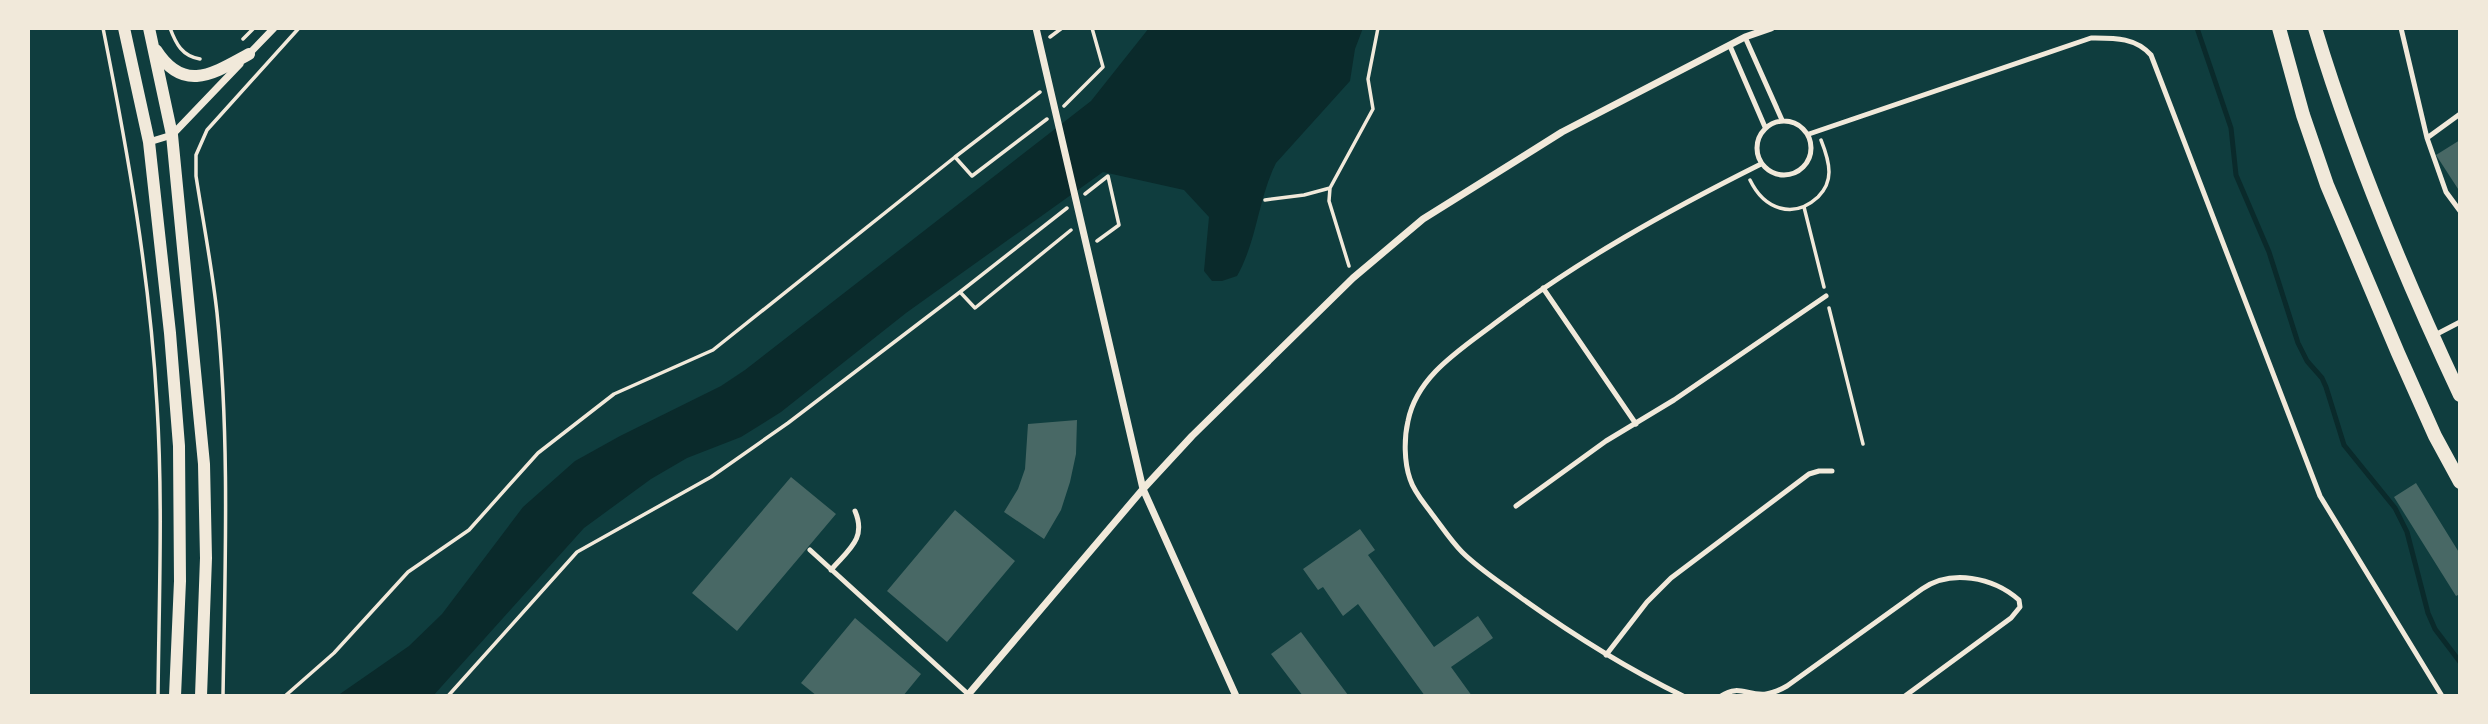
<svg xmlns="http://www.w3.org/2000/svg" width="2488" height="724" viewBox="0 0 2488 724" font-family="'DejaVu Sans',sans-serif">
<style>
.water{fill:#0a2a2b}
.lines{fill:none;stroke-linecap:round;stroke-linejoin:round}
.stream{stroke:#0a2a2b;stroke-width:5}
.building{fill:#486865}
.path{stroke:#f1e9da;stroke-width:3.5}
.service{stroke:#f1e9da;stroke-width:5}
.minor{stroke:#f1e9da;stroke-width:7}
.tertiary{stroke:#f1e9da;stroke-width:12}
.secondary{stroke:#f1e9da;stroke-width:14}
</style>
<rect width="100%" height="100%" fill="#0f3d3e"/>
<path class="water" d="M1149,28H1363L1355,49L1350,81L1276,163C1258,199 1257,241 1237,276L1222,281H1212L1204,271L1209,217L1184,190L1103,172L906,313L781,412L741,437L687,458L651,479L584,528L433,696H337L409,646L442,614L523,507L575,461L620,436L721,386L745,370L1091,101Z"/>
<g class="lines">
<path class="stream" d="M2197,28L2231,128L2236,175L2269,252L2298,343L2307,361L2322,378L2326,387L2344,445L2395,508L2407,532L2428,613L2435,629L2460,662"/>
</g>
<path class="building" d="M2460,140V192L2436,155Z
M1077,420L1076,454L1070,482L1061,510L1044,539L1004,512L1018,489L1025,469L1028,424Z
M791,477L836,514L737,631L692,593Z
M2416,483L2460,554V594L2456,596L2394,497Z
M955,510L1015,561L947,642L887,591Z
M1360,529L1375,550L1368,555L1434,647L1478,616L1493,638L1451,667L1472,696H1425L1358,604L1343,616L1323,587L1318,590L1303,569Z
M855,618L921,674L903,696H817L801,683Z
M1301,632L1348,695L1347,696H1303L1271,654Z"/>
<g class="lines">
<path class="path" d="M103,28C128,153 150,277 157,405C163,502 159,599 158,696
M170,28C176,44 182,56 200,59
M1050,37L1062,28
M243,39L254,28
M1040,92L955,157L972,176L1047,119
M1064,106L1103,67L1092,28
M1750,180C1764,209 1793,220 1818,197C1825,190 1829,182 1829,172C1829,161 1825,150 1821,140
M1085,194L1108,176L1119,225L1097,241
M1265,200L1304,195L1330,188
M1804,207L1824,287
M1067,208L960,292L975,308L1071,230
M1349,266L1329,201L1330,188L1373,109L1368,79L1378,28
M1829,308L1863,444
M223,696C225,569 230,439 217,313C212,267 203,221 196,176V155L207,130L299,28
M285,696L334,653L408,572L469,530L538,453L614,394L713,350L955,157
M448,696L577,552L711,477L788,423L960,292"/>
<path class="service" d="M2401,28L2427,138
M1745,37L1782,120
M1730,46L1765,127
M2460,114L2427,138L2446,192L2460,211
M1757 148a27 27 0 1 1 54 0a27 27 0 1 1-54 0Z
M1809,134L2091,38C2114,38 2135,37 2151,55L2320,496L2442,696
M1543,288L1636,424
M2435,335L2460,322
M1516,506L1606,441L1674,400L1826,296
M810,550L968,694
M831,570C848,550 867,539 855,511
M1606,655L1647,602L1671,578L1809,474L1819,471H1832
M1683,696C1624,667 1573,635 1520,597C1501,583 1479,569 1462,552C1451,541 1442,527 1432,514C1424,503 1414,492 1410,479C1404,462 1404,438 1408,421C1417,376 1460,350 1494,324C1577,261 1667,211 1761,164
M1721,696C1739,684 1747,696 1766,694C1774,693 1780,690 1787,686L1922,589C1951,569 1993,577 2019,600L2020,607L2011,618L1905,696"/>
<path class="minor" d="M1036,28L1143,489L1236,696
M248,55L274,28
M149,142L172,135L240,64
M967,696L1143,489L1192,436L1353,278L1423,219L1562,132L1745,37L1771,28"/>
<path class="tertiary" d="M124,28L149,142L170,333L179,446L180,581L175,696
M149,28L172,135L204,464L206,558L201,696
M156,50C184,94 214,73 249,54"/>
<path class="secondary" d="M2279,28L2303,115L2327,185L2398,353L2435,436L2460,482
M2315,28C2353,154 2404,276 2460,395"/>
</g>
<rect width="2488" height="724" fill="none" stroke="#f1e9da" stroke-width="60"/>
</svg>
